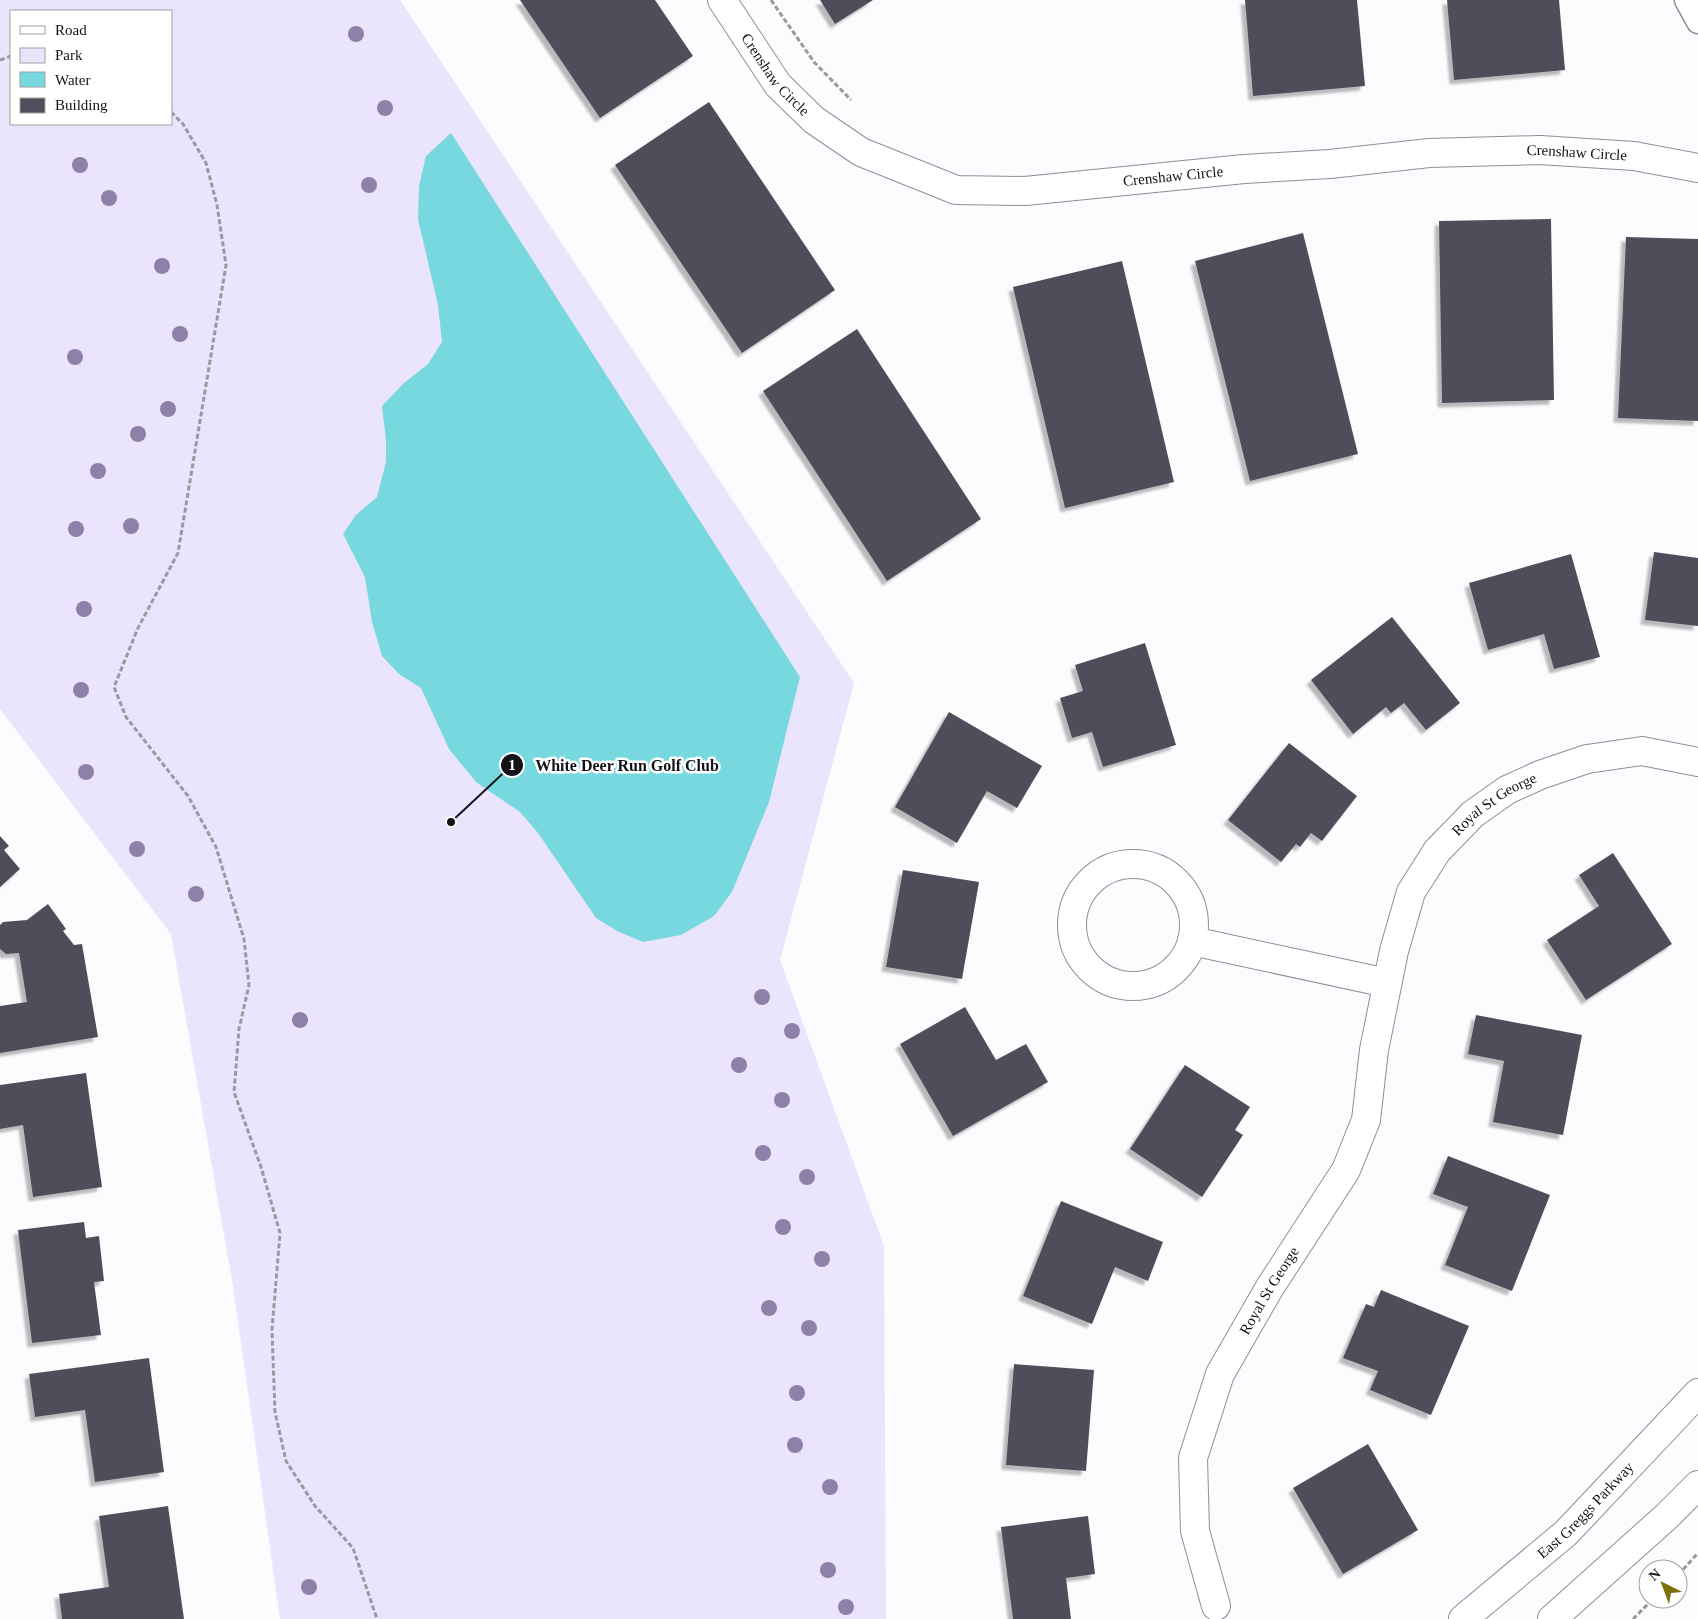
<svg xmlns="http://www.w3.org/2000/svg" width="1698" height="1619" viewBox="0 0 1698 1619" font-family="Georgia,serif">
<style>
.green{fill:#eae5fc;fill-rule:evenodd}
.water{fill:#78d8df}
.building{fill:#504e5a;filter:url(#shadow)}
.lines{fill:none;stroke-linecap:round;stroke-linejoin:round}
.service-casing{stroke:#908d9b;stroke-width:25}
.minor-casing{stroke:#908d9b;stroke-width:30}
.path{stroke:#9a999d;stroke-width:3;stroke-dasharray:5 2.5;stroke-linecap:butt}
.service{stroke:#fff;stroke-width:22}
.minor{stroke:#fff;stroke-width:28}
.tree{fill:#8f80a9}
.labels{text-anchor:middle;stroke-width:5;stroke-linejoin:round;paint-order:stroke}
.street-label{font-size:15px;fill:#131217;stroke:#fff}
.leader{fill:none;stroke:#131217;stroke-width:2}
.callout-dot{fill:#131217;stroke:#fff;stroke-width:2}
.mark-label{font-size:15px;text-anchor:middle;font-weight:bold;fill:#fff}
.callout-label{font-size:16px;text-anchor:middle;font-weight:bold;fill:#131217;stroke:#fff;stroke-width:5;stroke-linejoin:round;paint-order:stroke}
</style>
<defs>
<filter id="shadow"><feDropShadow dx="-4.5" dy="4.5" stdDeviation="1" flood-color="#0004"/></filter>
</defs>
<rect width="100%" height="100%" fill="#fcfbfe"/>
<path class="green" d="M0,0H400L854,683L780,960L884,1246L886,1619H280L233,1286L171,934L0,709ZM11,11H171V124H11Z"/>
<path class="water" d="M451,133L800,677L769,802L732,892L714,916L681,935L643,942L617,931L596,918L538,833L520,812L476,782L449,749L421,688L399,674L382,656L372,622L365,577L343,534L356,515L377,497L386,462V440L382,406L404,383L428,364L442,342L438,305L418,219L419,186L426,156Z"/>
<path class="building" d="M520,0H655L693,56L600,118Z
M820,0H873L835,24Z
M1245,0H1357L1365,86L1253,96Z
M1447,0H1559L1565,70L1454,80Z
M709,102L835,290L742,353L615,165Z
M1551,219L1554,400L1442,403L1439,221Z
M1303,233L1358,454L1250,481L1195,261Z
M1626,237L1698,239V421L1618,418Z
M1122,261L1174,482L1065,508L1013,287Z
M857,329L981,519L887,581L763,391Z
M1654,552L1698,558V626L1645,620Z
M1571,554L1600,657L1554,669L1544,634L1488,650L1469,583Z
M1392,617L1460,703L1426,730L1404,703L1391,713L1386,707L1353,734L1311,680Z
M1145,643L1176,745L1103,767L1092,732L1072,738L1060,698L1083,691L1075,665Z
M949,712L1042,766L1017,808L987,791L957,843L895,807Z
M1289,743L1357,796L1322,841L1311,833L1300,847L1296,844L1281,862L1228,820Z
M0,836L9,846L4,850L20,869L0,887Z
M1613,853L1672,944L1586,1000L1547,940L1599,906L1579,875Z
M903,870L979,882L962,979L886,967Z
M48,904L66,929L63,931L74,945L82,944L98,1037L0,1053V1006L27,1002L19,953L6,954L0,949V925L3,922L27,920Z
M965,1007L996,1060L1026,1044L1048,1082L953,1136L900,1044Z
M1476,1015L1582,1035L1563,1135L1493,1122L1504,1061L1468,1054Z
M1185,1065L1250,1107L1235,1130L1243,1135L1202,1197L1130,1149Z
M86,1073L102,1187L33,1197L23,1125L0,1129V1085Z
M1448,1156L1550,1195L1512,1291L1445,1265L1468,1207L1433,1194Z
M1061,1201L1163,1242L1148,1281L1115,1267L1092,1324L1023,1296Z
M84,1222L86,1238L99,1236L104,1281L94,1282L101,1335L32,1343L18,1230Z
M1381,1290L1469,1326L1431,1415L1370,1390L1378,1371L1343,1358L1366,1304L1374,1307Z
M149,1358L164,1472L95,1482L85,1410L35,1417L29,1374Z
M1014,1364L1094,1370L1086,1471L1006,1465Z
M1368,1444L1418,1530L1343,1574L1293,1488Z
M168,1506L184,1619H62L59,1594L109,1587L99,1516Z
M1088,1516L1095,1574L1066,1578L1071,1619H1013L1001,1527Z"/>
<g class="lines">
<defs>
<path id="service" d="M1686,0L1698,22"/>
<g id="minor">
<path id="s1" d="M722,0L778,85L814,120L861,152L956,190L1025,191L1244,169L1330,164L1429,153L1540,150L1634,156L1698,168"/>
<circle cx="1133" cy="925" r="61"/>
<path d="M1192,941L1387,983"/>
<path id="s2" d="M1216,1606L1195,1531L1193,1458L1220,1374L1270,1287L1346,1170L1366,1120L1374,1050L1394,951L1411,892L1437,851L1473,814L1507,790L1540,775L1587,759L1642,751L1698,762"/>
<path id="s3" d="M1463,1619L1566,1533L1698,1393"/>
<path d="M1552,1619L1667,1516L1698,1485"/>
</g>
</defs>
<use href="#service" class="service-casing"/>
<use href="#minor" class="minor-casing"/>
<path class="path" d="M771,0L814,62L851,100
M0,60L11,56
M171,112L183,124L206,163L217,205L226,265L178,553L138,628L114,687L126,717L188,796L216,847L244,939L249,985L239,1029L234,1092L261,1167L280,1233L272,1330L275,1412L286,1461L315,1506L353,1548L377,1619
M1678,1575L1698,1553
M1633,1619L1653,1599"/>
<use href="#service" class="service"/>
<use href="#minor" class="minor"/>
</g>
<g class="tree">
<circle cx="356" cy="34" r="8"/>
<circle cx="385" cy="108" r="8"/>
<circle cx="80" cy="165" r="8"/>
<circle cx="369" cy="185" r="8"/>
<circle cx="109" cy="198" r="8"/>
<circle cx="162" cy="266" r="8"/>
<circle cx="180" cy="334" r="8"/>
<circle cx="75" cy="357" r="8"/>
<circle cx="168" cy="409" r="8"/>
<circle cx="138" cy="434" r="8"/>
<circle cx="98" cy="471" r="8"/>
<circle cx="131" cy="526" r="8"/>
<circle cx="76" cy="529" r="8"/>
<circle cx="84" cy="609" r="8"/>
<circle cx="81" cy="690" r="8"/>
<circle cx="86" cy="772" r="8"/>
<circle cx="137" cy="849" r="8"/>
<circle cx="196" cy="894" r="8"/>
<circle cx="762" cy="997" r="8"/>
<circle cx="300" cy="1020" r="8"/>
<circle cx="792" cy="1031" r="8"/>
<circle cx="739" cy="1065" r="8"/>
<circle cx="782" cy="1100" r="8"/>
<circle cx="763" cy="1153" r="8"/>
<circle cx="807" cy="1177" r="8"/>
<circle cx="783" cy="1227" r="8"/>
<circle cx="822" cy="1259" r="8"/>
<circle cx="769" cy="1308" r="8"/>
<circle cx="809" cy="1328" r="8"/>
<circle cx="797" cy="1393" r="8"/>
<circle cx="795" cy="1445" r="8"/>
<circle cx="830" cy="1487" r="8"/>
<circle cx="828" cy="1570" r="8"/>
<circle cx="309" cy="1587" r="8"/>
<circle cx="846" cy="1607" r="8"/>
</g>
<g class="labels">
<g class="street-label">
<text dy="5" stroke="none"><textPath href="#s1" startOffset="92">Crenshaw Circle</textPath></text>
<text dy="5" stroke="none"><textPath href="#s1" startOffset="934">Crenshaw Circle</textPath></text>
<text dy="5" stroke="none"><textPath href="#s1" startOffset="529">Crenshaw Circle</textPath></text>
<text dy="5" stroke="none"><textPath href="#s2" startOffset="889">Royal St George</textPath></text>
<text dy="5" stroke="none"><textPath href="#s2" startOffset="336">Royal St George</textPath></text>
<text dy="5" stroke="none"><textPath href="#s3" startOffset="164">East Greggs Parkway</textPath></text>
</g>
</g>
<path class="leader" d="M451 822L512 765"/>
<g class="callout-dot">
<circle cx="451" cy="822" r="5"/>
<circle cx="512" cy="765" r="12"/>
</g>
<g class="mark-label">
<text x="512" y="770">1</text>
</g>
<g class="callout-label">
<text x="627" y="771">White Deer Run Golf Club</text>
</g>
<rect x="10" y="10" width="162" height="115" fill="#ffffff" stroke="#a1a0a2"/>
<rect x="20" y="26" width="25" height="8" fill="#ffffff" stroke="#a1a0a2"/>
<text x="55" y="35" font-size="15" fill="#131217">Road</text>
<rect x="20" y="48" width="25" height="15" fill="#eae5fc" stroke="#a1a0a2"/>
<text x="55" y="60" font-size="15" fill="#131217">Park</text>
<rect x="20" y="72" width="25" height="15" fill="#78d8df" stroke="#a1a0a2"/>
<text x="55" y="85" font-size="15" fill="#131217">Water</text>
<rect x="20" y="98" width="25" height="15" fill="#504e5a" stroke="#a1a0a2"/>
<text x="55" y="110" font-size="15" fill="#131217">Building</text>
<g transform="translate(1663 1584) rotate(318)"><circle r="24" fill="#ffffff" stroke="#a1a0a2"/>
<path d="M0-4L9 19L0 12L-9 19Z" fill="#7e6f0d"/>
<text y="-8" font-size="14" font-weight="bold" text-anchor="middle" fill="#131217">N</text>
</g>
</svg>
